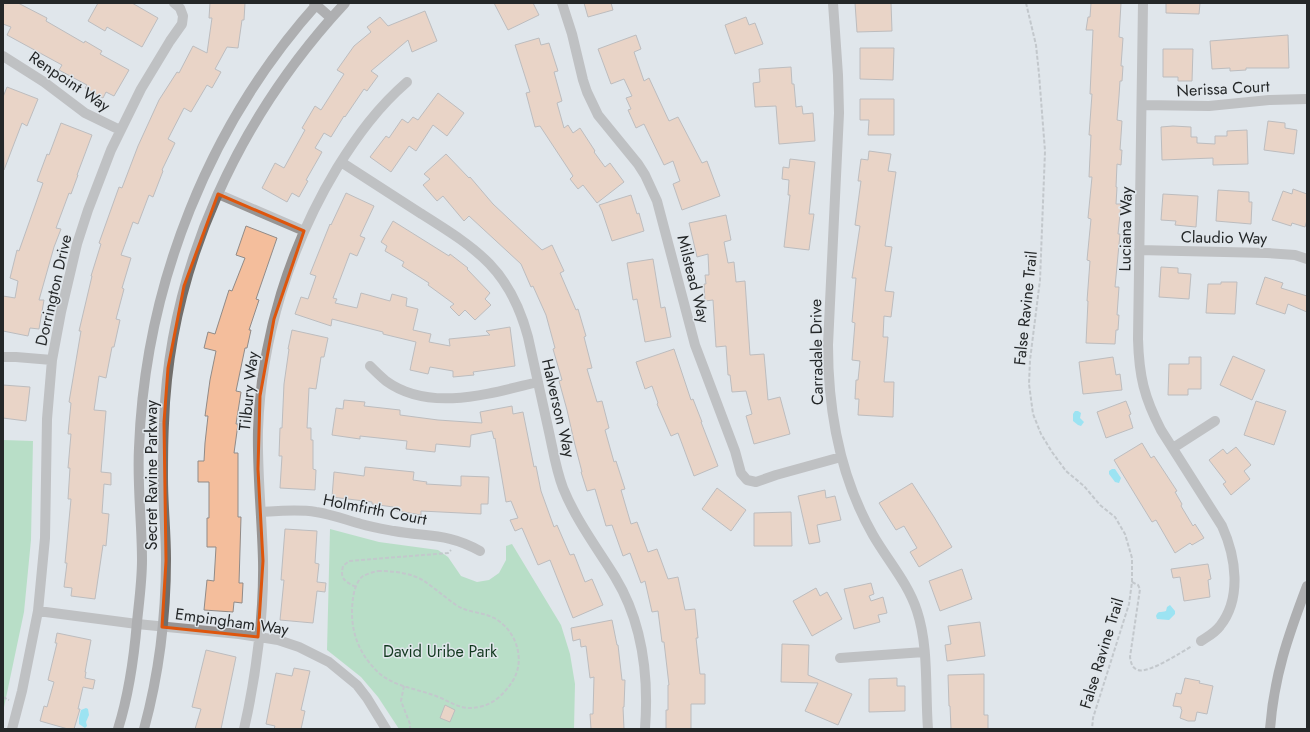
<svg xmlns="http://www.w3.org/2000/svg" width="1310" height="732" viewBox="0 0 1310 732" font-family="Jost,sans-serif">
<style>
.green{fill:#88d69c}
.water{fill:#49e0fb}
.building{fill:#f4be9c;stroke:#918b88}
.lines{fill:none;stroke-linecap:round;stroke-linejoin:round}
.path{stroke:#9fa4a7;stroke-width:2;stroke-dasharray:4 2;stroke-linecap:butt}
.street{stroke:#979493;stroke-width:10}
.secondary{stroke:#716e6b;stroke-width:10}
.marked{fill:none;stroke:#de560d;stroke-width:3;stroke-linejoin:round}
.labels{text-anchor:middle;stroke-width:3;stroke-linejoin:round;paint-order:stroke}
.street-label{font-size:16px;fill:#242728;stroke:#e0e6eb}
.park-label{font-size:16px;fill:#12381f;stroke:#e0e6eb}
</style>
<rect width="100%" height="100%" fill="#e0e6eb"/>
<path class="green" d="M3,440L33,441L31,540L24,612L3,712Z
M330,529L379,542L438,550L448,557L461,576L477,582L489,580L499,573L506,560V546L512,544L561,625L570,654L575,684L574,729H399L378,697L361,677L327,650Z"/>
<path class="water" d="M1075,411H1078L1081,413L1080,418L1084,422L1081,426L1078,425L1073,421V414Z
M1112,469H1115L1121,478L1119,483L1115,482L1109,474V471Z
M1170,605L1175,611V614L1169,620L1157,619L1156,616C1158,610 1161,613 1166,611L1167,607Z
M86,708L88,709L89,715L86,722L87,726L85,728L79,724V718L81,710Z"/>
<path class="building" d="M3,3H18L47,18L46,21L84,43L85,41L102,51L100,54L129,70L114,96L106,92L103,98L85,88L87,85L59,70L62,65L7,35L11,27L3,24Z
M98,3H132L158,18L142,47L107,27L105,31L88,21Z
M210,3H245L244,20H242L238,48L227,47L215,69L221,72L212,88L207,85L191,112L184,108L168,139L175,143L162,170L163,171L153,197L149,195L138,224L133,222L121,255L131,258L122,288L124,289L116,319L120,320L114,347H112L106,378L99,376L94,410L106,411L101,472L111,473V485L104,484L102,513L109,514L106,546L103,545L95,599L71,596L72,588L64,587L67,563H65L71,499H68L70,468H68L71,434H68L71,403L69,402L81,331H79L92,276H91L101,244L99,243L119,187L122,188L138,146L159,100L177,72L179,73L193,46L207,53L212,18H209Z
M494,3H533L539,15L508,30Z
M584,3H611L613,10L588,17Z
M855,3H891L892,31L857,32Z
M1091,3H1121L1119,37L1123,38L1121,66H1123L1122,81H1120L1119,96L1117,120L1122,121L1120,150H1122L1121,165L1117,164L1116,187H1117L1116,204H1121L1118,234H1120L1115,287H1119L1117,315H1119L1118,330H1116L1115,344L1086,343L1088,301H1087L1090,261L1087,260L1091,219L1088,218L1092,177H1089L1091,135H1089L1092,94H1090L1093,30H1086L1088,17H1090Z
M1166,3H1200L1199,14L1166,13Z
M425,11L437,41L412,52L408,40L371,71L378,76L367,91L364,89L345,117L344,116L331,137L324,133L315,148L322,152L306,180L308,181L299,197L292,193L287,202L262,188L275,163L284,168L305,130L302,128L315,106L321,110L344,74L337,70L354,46L371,32L367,27L380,17L388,26Z
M746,17L749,25L755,23L763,44L735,54L725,25Z
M636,35L641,49L634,52L644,81L649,78L669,121L678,117L702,163L707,161L720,196L682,210L673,184L680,181L673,161L664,165L644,124L636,128L628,110L631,109L626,98L632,96L624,79L611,84L598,49Z
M1288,35L1289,68H1246V70L1230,71V68L1212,69L1210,41Z
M539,38L541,45L549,43L558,71L554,72L562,101L557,103L564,128L568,125L573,133L580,128L595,151L594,152L605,167L610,163L624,182L597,203L583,185L578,189L570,179L573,176L540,126L535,127L526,93L530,92L515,45Z
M860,48H894L893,80L860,79Z
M1163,49H1193L1192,81H1178V77H1163Z
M791,67L792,84H794L796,107L802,106L803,114L813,113L815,141L779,144L776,106L755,107L753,83L760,82L759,69Z
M7,87L38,99L27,126L22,123L4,170L3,97Z
M438,93L464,113L447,136L433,125L416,151L409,146L391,172L370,157L386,136L389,138L402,119L408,123L413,117L418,120Z
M860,99H894V135H868L869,120H860Z
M1268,121L1285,123V128L1297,130L1294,154L1264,150Z
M61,123L92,135L77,175H78L71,194L69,193L56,228L61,229L54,247L39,300H44L39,329L30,328L28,336L3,331V296L15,298L18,281L10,278L17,250L19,251L43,183L37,181L47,154L49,155Z
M1173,126L1191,127V137H1197V143L1215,144V136H1227V131L1247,130L1248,164L1213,165V158L1162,160L1161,127Z
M869,151L891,154L888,171L896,172L885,246L892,247L885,291L894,292L891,317L884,316L883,337H888L884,382H894L893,417L858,415L859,399H855L856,380H858L860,361L852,360L855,323L852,322L856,278H852L860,226L855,225L861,181H858L861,159L868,160Z
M446,154L469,178L470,177L493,204L542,250L552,245L564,271L560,273L576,310L578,309L586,336L584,337L592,368L587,369L597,402L602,401L609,428L605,430L614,462L616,461L625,489L621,490L631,524L637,522L648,552L657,549L668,579L678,577L685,610L695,609L698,638H696L700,674H705V704H691V729H666V710H668V685H669L664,642H662L658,611L652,612L645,581L641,583L630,553L623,556L612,525L606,526L595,489L587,491L581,472H582L574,441L567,410L559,381L562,380L553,349L555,348L546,315L533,286L531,287L521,264L469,216L464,221L443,196L437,201L423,185L430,179L424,174Z
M790,159L815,162L809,214H814L809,250L784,247L790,195H788L789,180L782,179L783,167L789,168Z
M1293,189L1307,194V220L1305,227L1292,223L1291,226L1272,220L1283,191L1292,194Z
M1218,190L1249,192V202H1252L1251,224L1216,221Z
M346,193L374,206L360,236L365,238L357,256L350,253L333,298L337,299L335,303L357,308L361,293L390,301L392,294L407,298L406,306L418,309L413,330L431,334L429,342L450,346L449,339L490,335L486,331L510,327L515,366L473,372L474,375L453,377V371L430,367L428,374L410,370L416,342L383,334V332L332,319L331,326L295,314L301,297L308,299L316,276L310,274L330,224L331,225Z
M1163,194L1198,196L1196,227L1175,225L1176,221L1161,220Z
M631,195L637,214L639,213L644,231L612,241L602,211L599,205Z
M726,215L731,240L724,242L728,263L734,262L736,282L745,281L750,355L764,354L768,400L780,397L790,434L754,444L746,416L752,414L746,391L732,392L730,375H728L726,346L716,347L713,300L705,301L704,284H706L705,275H709L708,254L697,257L689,223Z
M393,221L449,256L450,254L468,268L467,269L490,293L485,299L491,305L475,320L465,310L459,316L450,307L454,304L428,285L429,283L402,266L404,262L385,251L387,246L381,242Z
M246,226L277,238L256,299L259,300L249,330H251L247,348H245L236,391L241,392L236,424H238L234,453H238V517H241L239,583H243L242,603L234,602L233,612L204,610L207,580L214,581L216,547H207V518H209V482H198V461H204L205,443L208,416H205L210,380L216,351L204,348L208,332L215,334L229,290L232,291L245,258L236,255Z
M653,259L661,308L665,307L671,337L645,342L637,299L633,300L627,263Z
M1161,267L1178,268V273L1191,274L1189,299L1159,297Z
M1265,277L1283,283L1281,288L1307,296V312L1288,304L1285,314L1256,304Z
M1221,282H1237L1235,314L1206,313L1208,284H1221Z
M292,330L328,338L324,357H321L316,389L309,388L307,428H311V440H313V469L316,470L315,490L280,488L282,456H279L280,428H282L284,384L289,349H288Z
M674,349L691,400L693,399L702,422H701L718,466L694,476L678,433L671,436L657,404L658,403L652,386L645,389L636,362Z
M1233,356L1265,370L1252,400L1220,385Z
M1113,357L1116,375L1120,374L1122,390L1083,394L1079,362Z
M1189,357H1201V389H1188V395H1168L1169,364H1189Z
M3,385L30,387L26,421L3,418Z
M344,400L365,402L364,406L400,410V415L438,420L482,423L480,412L512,406L513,414L523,412L534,467L536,466L541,491L554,527L557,525L570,555L574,554L585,582L592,579L603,605L573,618L550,560L538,565L522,528L515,531L510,520L518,518L511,501L506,502L495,438L494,439L492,431L471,435L470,447L436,444L435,452L406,449L407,441L360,436V439L332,435L336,408L343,409Z
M1126,401L1131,414L1129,415L1133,428L1106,438L1097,412Z
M1256,401L1286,411L1274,445L1244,435Z
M1142,443L1151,458L1154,456L1177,491L1175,492L1182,504L1181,506L1193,526L1195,524L1204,538L1192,545L1190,543L1175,553L1156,520L1152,522L1114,460Z
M1236,447L1251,465L1244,471L1250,479L1231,495L1223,484L1226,482L1209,460L1223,449L1227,454Z
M365,467L414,472L413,480L427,482L426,484L461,486V476L489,477L488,504H481V514L421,511V515L392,510L393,507L372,504V502L332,497L334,472L364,476Z
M912,483L934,517L952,547L919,567L910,552L917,548L904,526L896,530L879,503Z
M717,488L746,510L731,531L702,509Z
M825,490L826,498L835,496L841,520L817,525L820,542L809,544L798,496Z
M791,512L792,546H754V513Z
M285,529L317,531L315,563L319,564L317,582L326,583L325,592L317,591L313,623L280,620L284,580H281Z
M1208,564L1211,579L1208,580L1210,597L1184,601L1180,577L1173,578L1171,569Z
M962,569L972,599L940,611L929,581Z
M871,583L874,594L869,596L871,601L883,597L887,613L878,615L880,622L854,629L844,589Z
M816,588L820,596L827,592L842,619L812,636L793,601Z
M612,620L617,645H618L622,680H625L624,707H623L624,729H591L590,714H593L594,677L590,678L586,646L581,647L580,639L573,641L571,628Z
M980,622L985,656L947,661L945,645L951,644L948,626Z
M57,633L91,640L85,672H86L85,678L95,680L93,689L83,687L78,709H80L74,729H68L40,721L44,706L47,707L54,682L48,680L57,643H55Z
M782,644L809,645L808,675L852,694L838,725L805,711L818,683L781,682Z
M206,650L236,657L221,729H195L201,709L192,707Z
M294,668L310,671L301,710L305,711L301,729H274L275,726L266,724L276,673L292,676Z
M984,674V715H988V729H951L950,706H949L948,675Z
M897,678V686H905V711L869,712V679Z
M1185,678L1200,681L1199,683L1213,686L1207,714L1197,712L1195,721H1188L1180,718L1182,710L1181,709V707L1173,706L1176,693L1181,694Z
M445,705L455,710L450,722L440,718Z"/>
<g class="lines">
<path class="path" d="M1026,3L1036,45L1039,74L1045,151L1040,280L1030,360L1029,384L1033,414L1041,434L1052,452L1066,471L1084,486L1100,505L1115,517L1125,534L1132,558V582L1129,604L1093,718L1092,729
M378,571C394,571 414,573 427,583C437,590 446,598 456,605C468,613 484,612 496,619C517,632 526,661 512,682C504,694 494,704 479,707C461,711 452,702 436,696C418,689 396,687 380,674C357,653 349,628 353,598C354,591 357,580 363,576C367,574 373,572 378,571Z
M1132,582L1138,585L1140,589L1130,657C1131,663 1132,668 1138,670C1148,674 1182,652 1192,646
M356,587C344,581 340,579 343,566L349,561L448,553L451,550
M404,686L401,701L410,724V729
M3,697L9,700"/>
<path class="street" d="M562,3L572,34L583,80L587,92L598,115L638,164L645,175L657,201L695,345L735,451L741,473L747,480L756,482L776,475L841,457
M833,3L838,75L839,113L828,345C828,412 840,477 873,535C888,561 908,583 917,611C929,647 925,691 928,729
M1143,3L1138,339C1139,376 1144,397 1161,430L1222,526C1236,557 1242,598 1220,626C1215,633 1207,637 1201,641
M3,56L44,82L85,113L120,130
M1142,105L1209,106L1269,100L1307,99
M341,162C367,179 394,196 420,213C477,249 510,269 528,337C535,369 542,400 549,432C553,450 556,470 563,488C576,520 597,548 615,577C643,623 649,676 645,729
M218,194L304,231
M1139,250L1267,253L1295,255L1307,259
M3,357H16L52,360
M370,366C375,371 380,376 386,381C430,413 491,393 538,382
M1173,448L1215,421
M261,512C279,511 298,509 316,512C331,514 346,520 361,524C371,527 383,529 394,531C427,537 449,533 480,551
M38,611L137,624L239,634L278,640L299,647L329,662L357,685L367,698L386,729
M840,658L924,652
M12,729L22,691L38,611L45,538L47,419L52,360L61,312L77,244L88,210L111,150L141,89L170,41L182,24L183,16L180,8L174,3
M244,729C256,677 264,614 263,561C262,517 257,474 258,430C261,338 290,246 337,168C357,136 378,107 407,82"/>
<path class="secondary" d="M314,3L331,18
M118,729C129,694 134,658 137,622C139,602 142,581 142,560C142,523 137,485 139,448C145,285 209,124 318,3
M144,729C159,674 166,616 166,559C166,532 163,505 163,478C163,460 163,441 164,423C169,266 239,117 345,3
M1270,729C1274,676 1288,636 1307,586"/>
</g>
<path d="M0 0H1310V732H0ZM218,194L304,231L274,319L260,396L258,469L263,561L258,637L162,627L166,561L164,422L168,368L184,286Z" fill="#e0e6eb" fill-opacity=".55" fill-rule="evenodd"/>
<path class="marked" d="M218,194L304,231L274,319L260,396L258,469L263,561L258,637L162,627L166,561L164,422L168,368L184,286Z"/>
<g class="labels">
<g class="street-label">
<text transform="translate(70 81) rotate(34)" y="6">Renpoint Way</text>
<text transform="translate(1223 88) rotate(-3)" y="6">Nerissa Court</text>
<text transform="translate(1125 229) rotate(-89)" y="6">Luciana Way</text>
<text transform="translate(1224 237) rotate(1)" y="6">Claudio Way</text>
<text transform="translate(694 279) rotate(76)" y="6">Milstead Way</text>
<text transform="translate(53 290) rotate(-77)" y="6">Dorrington Drive</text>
<text transform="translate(1025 308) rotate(-84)" y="6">False Ravine Trail</text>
<text transform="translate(816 352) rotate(-91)" y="6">Carradale Drive</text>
<text transform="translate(248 391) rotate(-84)" y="6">Tilbury Way</text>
<text transform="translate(559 408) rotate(77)" y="6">Halverson Way</text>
<text transform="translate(151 475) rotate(-90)" y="6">Secret Ravine Parkway</text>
<text transform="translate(375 509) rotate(11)" y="6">Holmfirth Court</text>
<text transform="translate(232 621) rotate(8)" y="6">Empingham Way</text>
<text transform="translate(1101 653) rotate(-73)" y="6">False Ravine Trail</text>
</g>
<g class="park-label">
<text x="440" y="657">David Uribe Park</text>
</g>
</g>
<rect width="1310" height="732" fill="none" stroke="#242728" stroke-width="8"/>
</svg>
